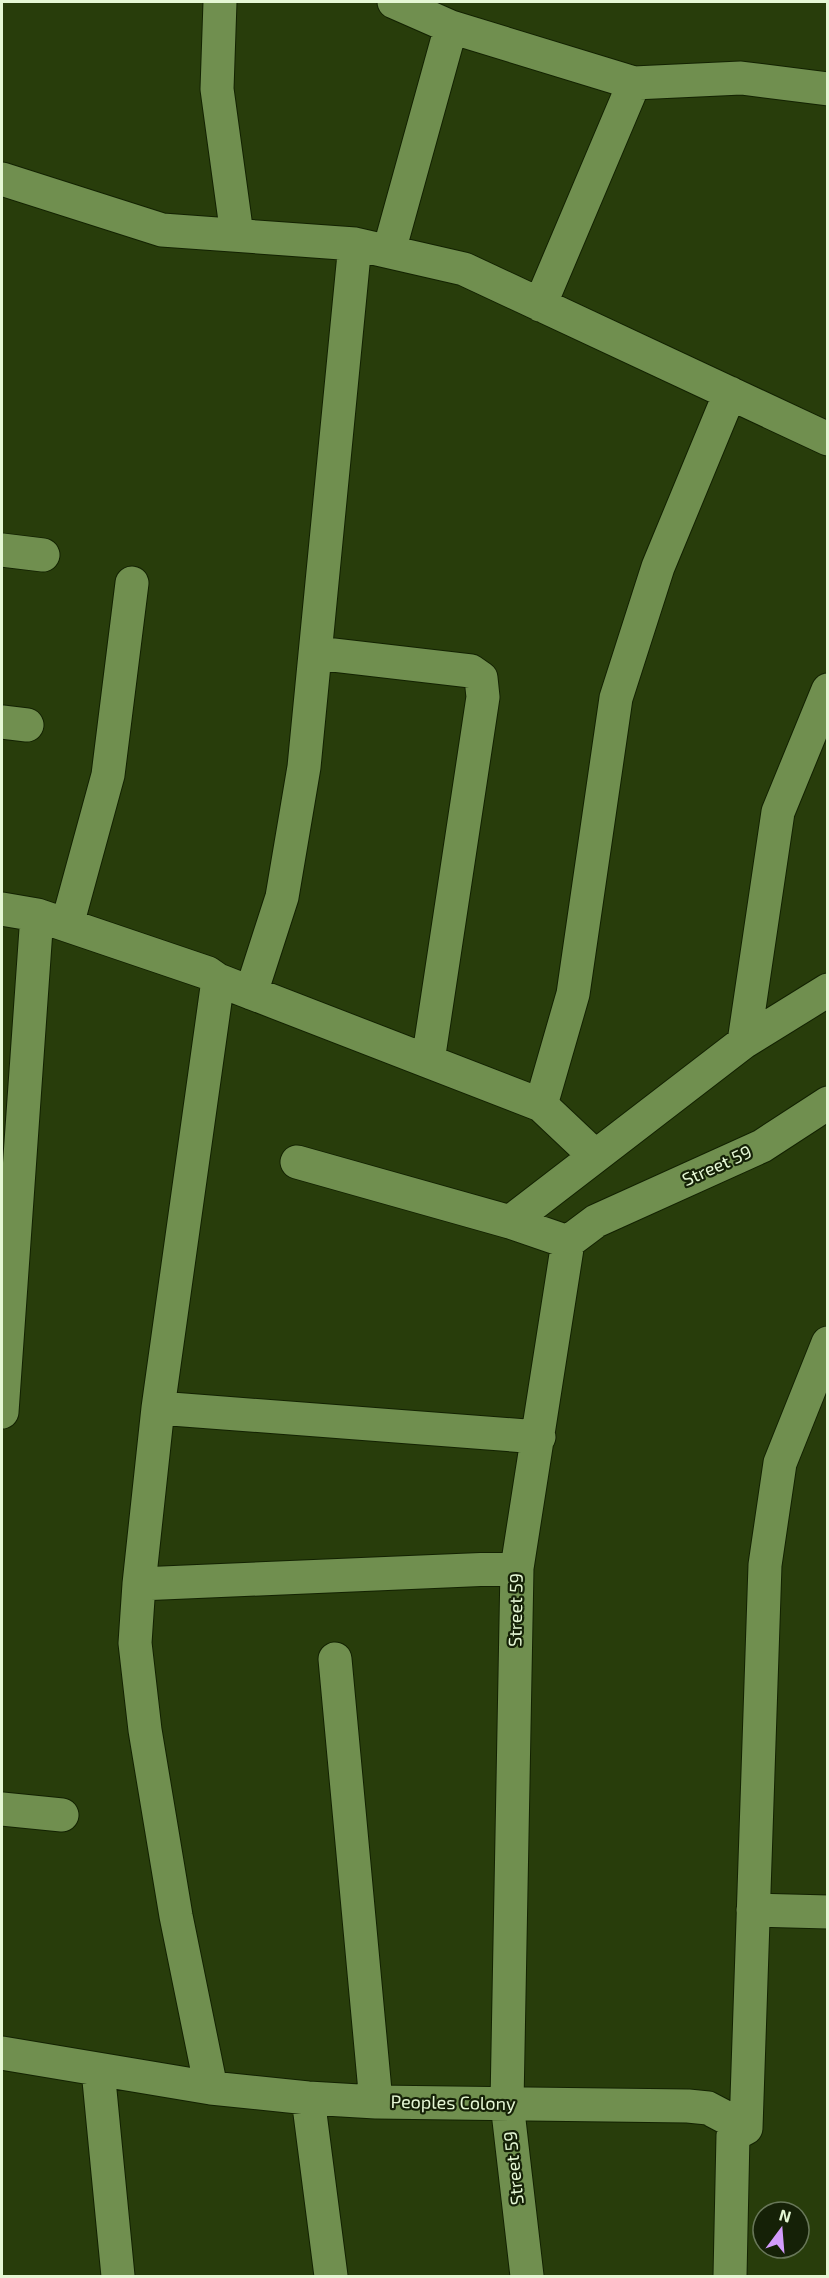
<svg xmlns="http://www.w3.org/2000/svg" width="829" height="2278" viewBox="0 0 829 2278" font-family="'Exo 2',sans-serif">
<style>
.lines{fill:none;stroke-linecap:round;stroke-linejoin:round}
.minor-casing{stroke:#132202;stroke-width:35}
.minor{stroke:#708f4f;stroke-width:33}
.labels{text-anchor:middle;stroke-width:4.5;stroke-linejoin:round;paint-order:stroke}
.street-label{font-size:18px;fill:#e5f7d5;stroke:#152107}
</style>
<rect width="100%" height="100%" fill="#283d0b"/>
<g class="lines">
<defs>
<path id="minor" d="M220,2L217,89L237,235
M394,2L451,27L634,83
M2,179L162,230L355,244L464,269L828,439
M389,251L451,27
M540,305L634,83L741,78L828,89
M2,550L43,555
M316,653L471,671L481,678L483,697L428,1061
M2,722L27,725
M2,909L37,915L208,973L218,980L541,1105L595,1156
M67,925L108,775L132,583
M251,993L282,897L304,767L355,244
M744,1042L778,812L828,690
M541,1105L573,994L616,698L658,567L730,393
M297,1162L510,1222L568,1242
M510,1222L744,1042L828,990
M158,1408L539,1437
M2,1412L37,915
M139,1584L517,1568
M335,1659L376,2102
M2,1809L62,1815
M753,1910L828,1912
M2,2053L211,2088L308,2098L376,2102L688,2106L708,2108L746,2128
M98,2070L118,2276
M211,2088L176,1916L145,1730L135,1643L139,1584L158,1408L218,980
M308,2098L331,2276
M746,2128L765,1565L780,1463L828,1343
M527,2276L507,2103L517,1568L568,1242L596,1221L762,1146L828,1103
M730,2276L733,2135L746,2128"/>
</defs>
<use href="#minor" class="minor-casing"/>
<use href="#minor" class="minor"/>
</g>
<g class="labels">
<g class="street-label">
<text transform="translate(717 1166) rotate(-24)" y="6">Street 59</text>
<text transform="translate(516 1610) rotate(-89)" y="6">Street 59</text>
<text transform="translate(453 2103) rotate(1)" y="6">Peoples Colony</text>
<text transform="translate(514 2168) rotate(-96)" y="6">Street 59</text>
</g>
</g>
<rect width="829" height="2278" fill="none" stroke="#e5f7d5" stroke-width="6"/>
<g transform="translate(781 2230) rotate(16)"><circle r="28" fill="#152107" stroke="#687759" stroke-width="1.5"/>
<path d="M0-4.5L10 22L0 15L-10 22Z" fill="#d39cfc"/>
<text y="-9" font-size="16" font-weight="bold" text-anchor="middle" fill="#e5f7d5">N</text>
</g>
</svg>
